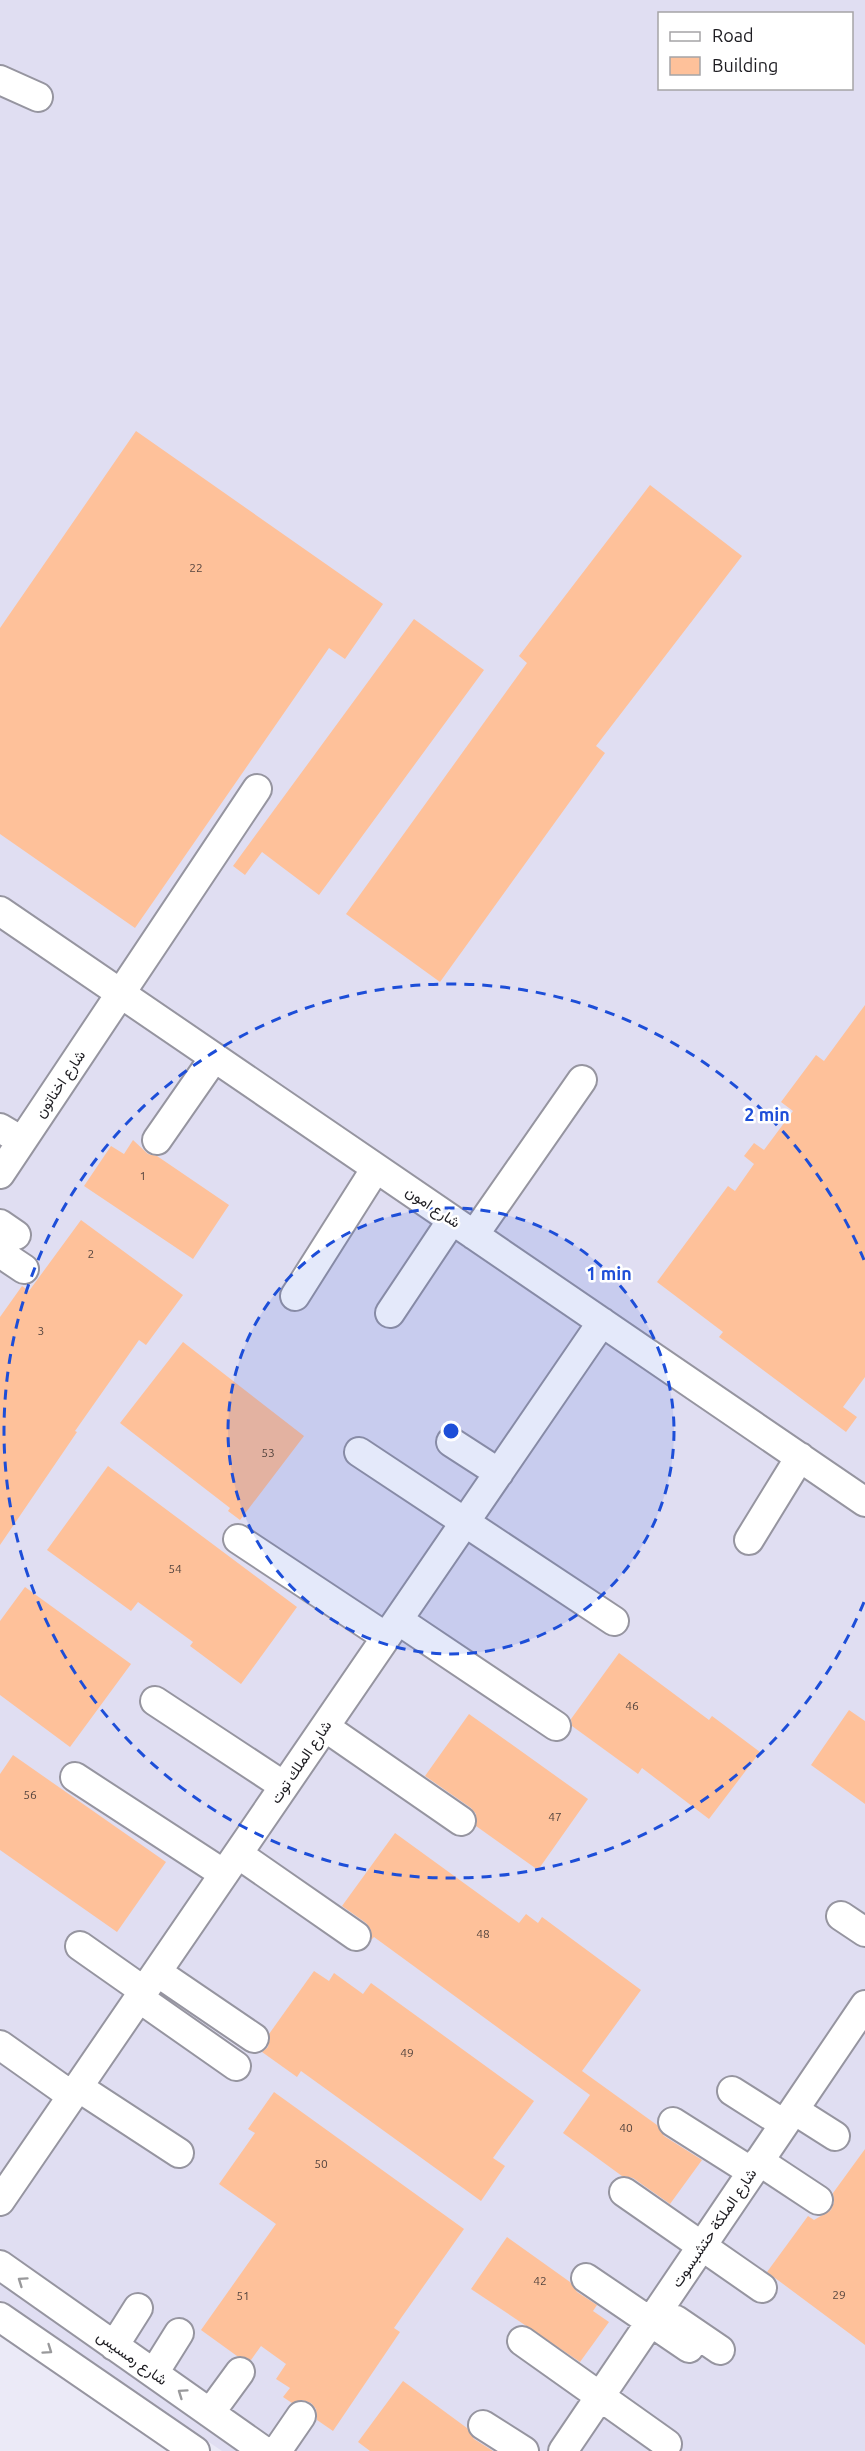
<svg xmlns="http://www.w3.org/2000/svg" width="865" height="2451" viewBox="0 0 865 2451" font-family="Ubuntu,Vazirmatn,sans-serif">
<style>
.built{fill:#e0def2;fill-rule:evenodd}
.building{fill:#fec19a}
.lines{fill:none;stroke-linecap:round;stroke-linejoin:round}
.minor-casing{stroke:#9695a0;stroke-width:32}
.minor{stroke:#fff;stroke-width:28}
.oneway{stroke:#99999b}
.ring{fill:none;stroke:#1d4ed8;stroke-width:3;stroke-dasharray:10 8}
.labels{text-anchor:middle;stroke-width:5;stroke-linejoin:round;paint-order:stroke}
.number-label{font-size:12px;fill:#55453f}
.street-label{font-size:15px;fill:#1d1c21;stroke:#fff}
.centre{fill:#1d4ed8;stroke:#fff;stroke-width:3}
.ring-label{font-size:18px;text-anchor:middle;font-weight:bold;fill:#1d4ed8;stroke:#fff;stroke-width:5;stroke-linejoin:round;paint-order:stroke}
</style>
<rect width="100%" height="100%" fill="#ebeaf7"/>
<path class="built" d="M0,0H865V2451H222L0,2300ZM660,14H852V88H660Z"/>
<path class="building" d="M136,431L383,604L345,659L329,648L135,928L0,834V628Z
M650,485L742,556L596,746L605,753L440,982L346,914L527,663L519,656Z
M414,619L484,670L319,895L262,852L245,875L233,866Z
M865,1005V1377L843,1407L857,1417L846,1432L719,1337L723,1332L657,1282L728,1186L735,1191L754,1164L744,1156L754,1143L764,1150L793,1111L781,1102L816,1055L824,1061Z
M133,1140L148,1154L157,1156L229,1205L193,1259L84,1186L111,1146L124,1154Z
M81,1220L183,1295L146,1345L139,1340L75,1431L77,1432L0,1545V1317L22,1286L29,1291Z
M183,1342L304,1436L240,1520L228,1511L230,1508L120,1423Z
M108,1466L297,1607L241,1684L190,1646L193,1642L138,1602L131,1611L47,1550Z
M25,1587L131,1664L70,1747L0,1695V1621Z
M619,1653L709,1720L712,1716L760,1752L709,1819L642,1768L638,1774L572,1726L571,1719Z
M849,1710L865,1721V1804L811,1765Z
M469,1714L588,1799L538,1870L476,1826V1814L471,1808L425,1776Z
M13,1755L166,1862L117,1932L0,1850V1774Z
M395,1833L519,1923L526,1914L538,1923L542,1917L641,1990L582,2071L657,2125L664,2136L702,2160L670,2204L633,2178L622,2176L563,2133L590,2095L374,1937L371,1940V1930L366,1923L342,1906Z
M314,1971L329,1981L334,1973L363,1994L371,1983L534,2101L493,2158L505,2166L481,2201L301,2071L297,2077L262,2052L268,2047L269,2034Z
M274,2092L464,2229L394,2328L400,2332L333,2431L317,2420L316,2409L311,2403L302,2400L292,2403L283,2397L290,2388L276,2379L286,2364L261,2346L251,2360L237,2356L201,2330L276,2224L219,2184L255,2133L248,2129Z
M865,2149V2345L767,2272L808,2216L814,2220L831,2210L834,2202L833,2193Z
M507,2237L570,2282L577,2292L597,2305L593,2311L609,2322L580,2362L471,2289Z
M403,2381L467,2428L474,2439L493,2451H370L358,2442Z"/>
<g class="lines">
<defs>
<path id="minor" d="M0,80L38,97
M0,911L865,1502
M0,1128L22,1141
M157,1140L214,1058
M0,1174L257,789
M0,1224L16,1235
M474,1235L582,1080
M0,1253L24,1269
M295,1296L376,1168
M390,1313L452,1220
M451,1442L499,1473
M359,1452L614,1621
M238,1539L386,1637
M749,1540L800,1457
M398,1620L556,1726
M155,1701L284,1786
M325,1727L461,1821
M75,1777L224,1874
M238,1854L356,1936
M841,1916L865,1932
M80,1946L144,1991
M157,1972L254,2038
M139,1998L236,2066
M0,2045L72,2096
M78,2087L179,2153
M732,2091L784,2124
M794,2110L835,2136
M673,2122L752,2172
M759,2161L818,2200
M624,2192L762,2288
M0,2201L602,1322
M0,2265L264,2451
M586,2278L689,2348
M0,2317L195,2451
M676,2320L720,2350
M522,2341L667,2444
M114,2346L138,2308
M154,2373L179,2333
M210,2413L240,2372
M483,2425L524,2451
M277,2451L301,2416
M563,2451L865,2005"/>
</defs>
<use href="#minor" class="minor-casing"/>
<use href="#minor" class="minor"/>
</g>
<defs><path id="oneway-chevron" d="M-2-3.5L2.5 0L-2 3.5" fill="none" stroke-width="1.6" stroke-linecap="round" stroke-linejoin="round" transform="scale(1.5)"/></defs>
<g class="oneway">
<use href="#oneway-chevron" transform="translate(22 2281) rotate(-145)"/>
<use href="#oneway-chevron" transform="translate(48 2350) rotate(35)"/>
<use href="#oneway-chevron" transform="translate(182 2393) rotate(-145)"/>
</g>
<circle cx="451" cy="1431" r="223" fill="#1d4ed8" fill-opacity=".12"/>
<g class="ring">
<circle cx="451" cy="1431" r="223"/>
<path d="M864 1602A447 447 0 1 1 864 1260"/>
</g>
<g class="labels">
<g class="number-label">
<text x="196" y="572">22</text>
<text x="143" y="1180">1</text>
<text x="91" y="1258">2</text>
<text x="41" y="1335">3</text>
<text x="268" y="1457">53</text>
<text x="175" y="1573">54</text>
<text x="632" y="1710">46</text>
<text x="30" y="1799">56</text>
<text x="555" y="1821">47</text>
<text x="483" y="1938">48</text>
<text x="407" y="2057">49</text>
<text x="626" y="2132">40</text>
<text x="321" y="2168">50</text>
<text x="540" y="2285">42</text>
<text x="839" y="2299">29</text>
<text x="243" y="2300">51</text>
</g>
<g class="street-label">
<text transform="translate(60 1084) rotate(-56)" y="5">شارع اخناتون</text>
<text transform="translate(433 1207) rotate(34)" y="5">شارع امون</text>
<text transform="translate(301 1762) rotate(-56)" y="5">شارع الملك توت</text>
<text transform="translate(714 2228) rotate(-56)" y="5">شارع الملكة حتشبسوت</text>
<text transform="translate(132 2358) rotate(35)" y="5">شارع رمسيس</text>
</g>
</g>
<circle cx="451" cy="1431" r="9" class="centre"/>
<g class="ring-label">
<text x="767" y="1121">2 min</text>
<text x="609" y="1280">1 min</text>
</g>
<rect x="658" y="12" width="195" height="78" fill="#ffffff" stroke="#a5a4a6" stroke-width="1.5"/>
<rect x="670" y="32" width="30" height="9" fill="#ffffff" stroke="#a5a4a6" stroke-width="1.5"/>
<text x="712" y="42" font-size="18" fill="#1d1c21">Road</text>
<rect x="670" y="57" width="30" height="18" fill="#fec19a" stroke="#a5a4a6" stroke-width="1.5"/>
<text x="712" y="72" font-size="18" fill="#1d1c21">Building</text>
</svg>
